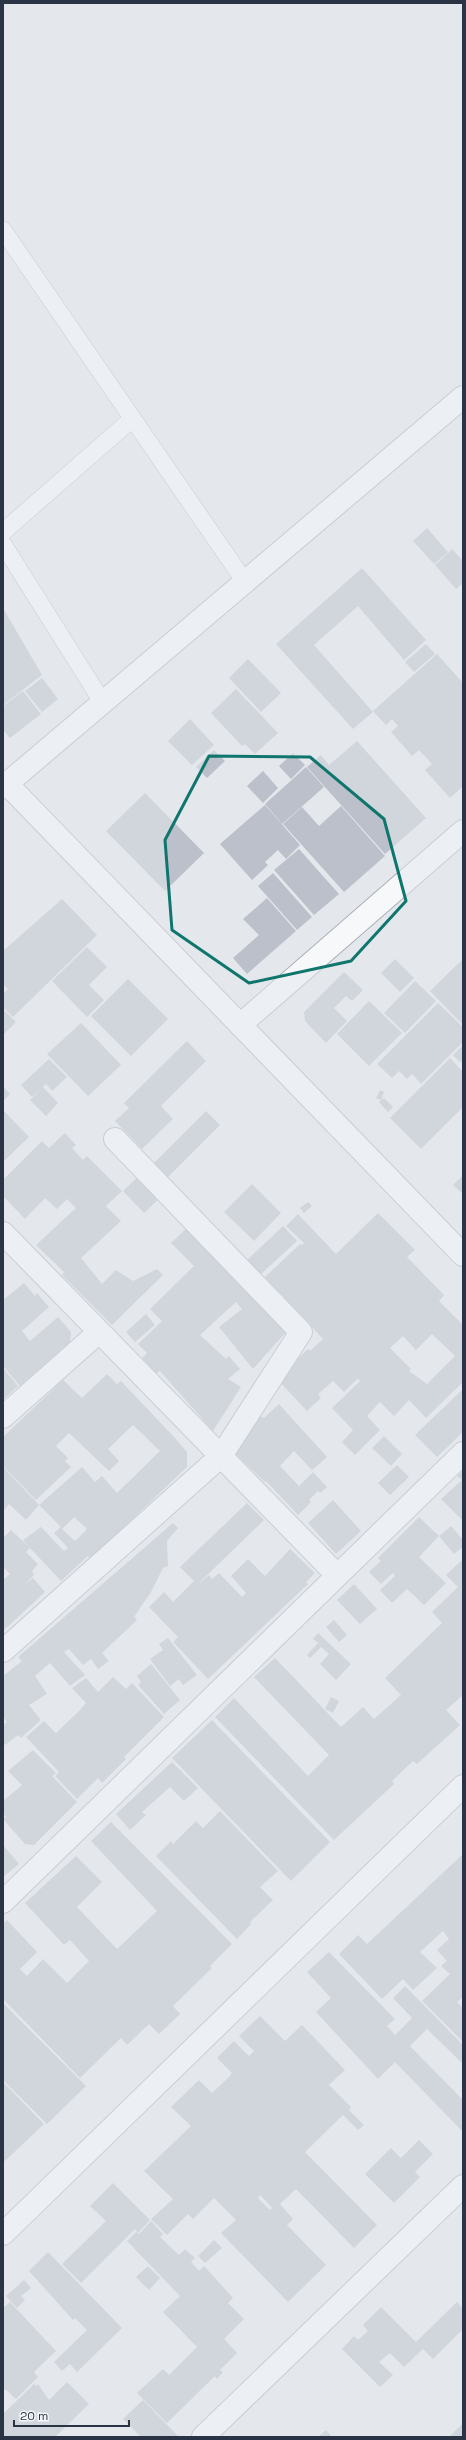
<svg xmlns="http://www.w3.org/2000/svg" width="466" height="2440" viewBox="0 0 466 2440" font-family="'Space Grotesk',sans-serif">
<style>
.building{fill:#bbc0ca;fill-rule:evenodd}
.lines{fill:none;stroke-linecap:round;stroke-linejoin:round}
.service-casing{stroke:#a9aeb7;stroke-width:18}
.pedestrian-casing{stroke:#a9aeb7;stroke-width:24}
.minor-casing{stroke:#a9aeb7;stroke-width:24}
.tertiary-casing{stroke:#a9aeb7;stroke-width:24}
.service{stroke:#f7f8fa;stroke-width:17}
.pedestrian{stroke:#f7f8fa;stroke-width:22}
.minor{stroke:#f7f8fa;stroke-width:22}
.tertiary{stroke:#f7f8fa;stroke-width:22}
.marked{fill:none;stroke:#0f766e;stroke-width:3;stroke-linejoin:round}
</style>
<rect width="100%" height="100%" fill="#e4e7ec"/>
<path class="building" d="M427,528L448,552L434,564L413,541Z
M452,549L463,561V583L456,589L435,565Z
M362,568L426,640L404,660L358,606L314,645L373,712L353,729L276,644Z
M3,608L42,675L3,705Z
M426,644L435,654L414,672L405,662Z
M437,654L463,683V786L450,798L425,770L432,764L419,750L412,756L391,732L398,726L392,719L386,725L373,711Z
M248,659L281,693L261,712L229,678Z
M42,678L58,699L42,712L25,691Z
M236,689L278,733L255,754L245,744L242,746L211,713Z
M23,691L41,714L10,738L3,730V706Z
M190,719L214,745L192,765L168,741Z
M357,741L426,818L385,854L307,767L321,755L329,765Z
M214,750L225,761L207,778L196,767Z
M293,753L305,765L291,779L279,766Z
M306,767L324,787L282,824L265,804Z
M263,771L278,788L263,803L247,786Z
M145,793L204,853L165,891L106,831Z
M265,805L300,845L286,859L278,850L265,862L268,865L252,880L220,844Z
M341,806L385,856L344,892L283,824L302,807L319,826Z
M299,849L339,894L314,915L274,870Z
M273,873L312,917L297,930L258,886Z
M267,898L296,931L247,974L233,958L259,935L243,919Z
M62,899L97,935L13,1017L3,1007V994L8,989L4,985L3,986V951Z
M87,947L107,967L89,985L104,1000L87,1017L52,981Z
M395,959L414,978L400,992L381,973Z
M463,959V1025L430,991Z
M344,972L363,990L352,1001L346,996L334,1008L347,1021L326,1043L305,1021L304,1012Z
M128,979L168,1019L131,1056L91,1016Z
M415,981L436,1001L405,1033L384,1013Z
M369,1001L402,1033L369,1066L337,1034Z
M438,1003L463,1027V1042L421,1084L412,1074L407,1079L399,1071L392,1078L377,1064Z
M3,1009L16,1022L3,1035Z
M81,1023L121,1065L88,1096L47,1054Z
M187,1041L206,1061L161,1106L173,1119L142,1149L115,1121L129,1108L124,1103Z
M463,1045V1060L460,1062L453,1055Z
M450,1058L463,1072V1107L421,1149L390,1118Z
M49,1059L67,1077L52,1091L46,1084L43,1087L58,1103L46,1116L30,1100L40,1090L32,1097L21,1085Z
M3,1086L10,1094L3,1101Z
M380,1090L384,1092L381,1100L376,1098Z
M384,1098L393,1107L388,1112L379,1102Z
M3,1110L29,1137L3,1162Z
M206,1111L220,1125L168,1177L154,1163Z
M65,1133L76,1145L72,1148L83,1160L87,1156L122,1191L106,1206L121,1221L81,1258L102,1284L116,1270L133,1281L157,1269L163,1275L112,1325L62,1275L64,1272L36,1245L76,1208L67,1199L57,1209L45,1198L25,1219L3,1196V1180L42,1141L49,1148Z
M144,1171L165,1193L144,1213L123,1191Z
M463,1175V1194L453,1185Z
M252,1184L281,1213L254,1241L224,1212Z
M308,1202L312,1206L304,1213L300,1208Z
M378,1213L415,1250L407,1257L444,1295L439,1301L463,1325V1382L426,1418L409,1400L394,1416L380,1402L367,1416L380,1430L355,1455L342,1442L353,1430L332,1408L360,1381L358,1379L355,1381L344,1392L333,1381L318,1394L321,1398L307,1411L277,1379L308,1349L310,1351L323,1339L265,1277L300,1244L302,1245L304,1243L286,1226L298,1214L336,1254ZM432,1334L455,1356L427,1384L409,1371L411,1369L390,1348L403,1336L416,1350Z
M189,1226L287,1331L253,1369L219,1327L242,1309L236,1302L200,1335L226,1359L229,1356L240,1369L228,1379L241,1387L213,1431L160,1371L156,1373L142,1358L147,1353L138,1344L162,1321L150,1309L194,1266L171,1243Z
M283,1226L297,1241L260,1275L247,1260Z
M24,1283L35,1296L37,1293L49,1307L22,1331L30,1341L58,1317L71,1332L70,1342L20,1386L3,1366V1300Z
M146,1314L155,1325L135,1342L126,1332Z
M3,1368L18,1386L3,1400Z
M107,1374L117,1384L121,1381L174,1437L187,1452V1467L103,1547L89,1558L88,1556L61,1581L30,1548L26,1552L38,1564L32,1571L34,1575L23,1586L33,1578L45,1592L3,1631V1580L10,1574L3,1567V1538L11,1530L29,1547L23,1540L41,1527L64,1551L68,1548L54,1533L61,1527L39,1505L82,1467L95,1482L102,1476L117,1493L160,1451L133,1425L108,1449L119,1461L109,1471L69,1433L56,1446L68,1458L65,1461L71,1467L36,1500L3,1466V1437L63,1380L82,1398ZM74,1517L87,1529L75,1541L62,1529Z
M463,1389V1432L437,1457L415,1435Z
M279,1404L327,1457L312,1470L294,1451L280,1466L299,1486L313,1472L327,1487L320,1493L318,1491L309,1500L311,1502L298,1515L266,1481L265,1482L230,1449L260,1416L264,1418Z
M384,1436L402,1454L391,1466L372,1448Z
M397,1465L409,1477L390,1495L378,1483Z
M3,1467L39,1505L26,1520L9,1504L3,1511Z
M463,1471V1521L441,1499L462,1480L457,1476Z
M333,1500L361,1531L336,1554L308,1523Z
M247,1503L264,1520L197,1585L209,1575L212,1579L219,1573L242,1597L246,1593L231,1576L248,1559L265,1576L290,1549L315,1573L306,1582L308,1584L208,1679L173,1642L178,1637L149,1607L164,1592L173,1602L194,1581L180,1567Z
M419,1517L439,1536L419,1557L446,1583L424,1605L407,1589L392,1603L380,1590L395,1576L393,1573L381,1584L369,1572L381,1561L378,1558Z
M173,1523L178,1528L167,1541L168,1566L163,1568L151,1592L134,1617L137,1620L102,1653L109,1661L98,1669L91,1659L83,1665L69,1649L64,1652L85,1675L70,1686L50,1663L35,1676L47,1694L29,1705L41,1720L21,1738L18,1735L5,1745L3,1743V1725L7,1722L3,1717V1676L22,1661L18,1657Z
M451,1526L463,1540V1547L454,1554L439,1536Z
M463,1559V1695L446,1710L460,1725L417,1764L413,1761L392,1781L394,1784L334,1840L215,1717L234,1698L308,1776L329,1755L254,1677L275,1658L341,1727L363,1707L374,1719L401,1695L385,1678L442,1623L432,1612L458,1587L446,1575Z
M354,1584L377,1609L360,1624L337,1600Z
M334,1620L347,1635L339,1642L326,1627Z
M318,1633L351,1664L336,1680L320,1664L329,1654L321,1647L310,1658L307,1655L318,1643L313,1639Z
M168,1638L197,1675L183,1685L179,1679L170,1686L150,1659L163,1650L159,1644Z
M151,1664L180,1700L164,1714L138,1685L141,1682L137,1676Z
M113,1677L126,1689L132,1683L164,1717L124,1757L126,1759L102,1783L98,1778L77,1799L55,1776L59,1772L26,1737L44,1721L56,1733L79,1711L86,1703L72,1688L86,1678L98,1692Z
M331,1697L339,1701L333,1713L325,1709Z
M212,1720L330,1842L291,1881L172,1758Z
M33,1750L56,1773L52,1776L77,1802L34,1845L25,1844L3,1819L6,1817L3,1813V1801L22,1785L8,1771Z
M172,1762L198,1788L184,1801L170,1787L142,1812L146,1815L130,1830L116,1814Z
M220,1811L278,1871L260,1887L273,1900L250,1922L251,1924L237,1939L156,1856L171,1841L173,1844L196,1821L203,1828Z
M111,1822L232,1944L210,1966L212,1968L173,2006L180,2014L159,2034L149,2024L127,2045L121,2038L80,2078L3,1999V1924L7,1920L37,1952L20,1969L27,1976L43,1959L67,1983L89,1961L70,1940L64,1945L25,1903L76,1856L102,1882L77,1907L117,1949L157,1911L91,1841Z
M3,1845L19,1864L3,1877Z
M463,1854V1997L457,2002L463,2008V2042L422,2001L450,1974L441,1966L447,1961L437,1950L449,1939L443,1931L420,1952L437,1968L413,1990L403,1979L382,1999L339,1954L358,1935L367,1944Z
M329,1952L395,2019L387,2026L395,2035L412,2018L393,1998L405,1986L463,2045V2060L461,2062L427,2029L410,2046L463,2100V2132L395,2062L378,2079L316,2012L331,1998L307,1972Z
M3,2003L86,2086L47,2124L3,2080Z
M260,2016L285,2041L302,2025L345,2070L329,2085L351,2107L349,2110L364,2125L358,2130L343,2115L305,2152L377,2225L354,2248L296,2189L280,2204L293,2219L287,2225L326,2265L288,2302L221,2233L236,2220L214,2198L193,2219L188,2214L167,2235L151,2219L173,2199L144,2171L191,2126L171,2107L199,2080L212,2093L229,2077L232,2073L217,2058L234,2041L249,2056L254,2051L239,2036ZM260,2195L272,2208L270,2210L258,2198Z
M3,2082L44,2124L5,2161L3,2160Z
M419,2140L433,2154L415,2172L420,2177L394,2203L365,2174L391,2148L401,2158Z
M113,2183L150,2220L138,2233L135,2229L81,2283L62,2264L106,2221L90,2206Z
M151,2221L163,2234L160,2237L179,2255L185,2249L195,2258L191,2262L199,2271L204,2266L233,2298L228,2303L244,2319L224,2339L237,2353L220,2370L223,2372L217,2379L215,2376L167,2423L137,2393L163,2369L169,2375L197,2347L163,2312L180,2296L127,2241L136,2232L139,2234Z
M214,2240L222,2248L205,2263L198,2256Z
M48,2252L122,2328L77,2372L70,2364L62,2371L54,2362L87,2330L75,2318L73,2320L29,2271Z
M148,2266L160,2278L149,2290L136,2277Z
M24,2280L31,2288L21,2296L25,2300L17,2308L6,2296Z
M10,2302L56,2351L34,2372L38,2377L16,2399L5,2389L3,2391V2308Z
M457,2302L463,2309V2329L433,2359L423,2349L404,2367L390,2353L379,2362L393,2375L380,2387L342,2349L354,2336L358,2340L368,2331L363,2325L381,2307L416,2342Z
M67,2382L89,2404L55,2437H3V2414L34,2384L36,2386L38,2384L49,2400Z
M143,2400L179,2437H141L123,2419Z
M463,2423V2437H449Z
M326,2430L332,2437H318Z"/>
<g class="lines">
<defs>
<path id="service" d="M3,230L245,582
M3,532L132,419
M3,544L103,703"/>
<path id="pedestrian" d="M115,1139L301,1332L221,1456"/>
<path id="minor" d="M7,784L463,1255
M240,1025L463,831
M3,1233L337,1575
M3,1417L99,1332
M3,1651L221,1456
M3,1902L463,1453
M3,2234L463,1786
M203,2437L463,2186"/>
<path id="tertiary" d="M3,787L463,397"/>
</defs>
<use href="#service" class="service-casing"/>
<use href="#pedestrian" class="pedestrian-casing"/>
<use href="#minor" class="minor-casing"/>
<use href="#tertiary" class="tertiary-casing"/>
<use href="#service" class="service"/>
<use href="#pedestrian" class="pedestrian"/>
<use href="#minor" class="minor"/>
<use href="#tertiary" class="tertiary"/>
</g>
<path d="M0 0H466V2440H0ZM209,756L310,757L384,819L406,901L351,961L249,983L172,930L165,840Z" fill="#e4e7ec" fill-opacity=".55" fill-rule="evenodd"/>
<path class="marked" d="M209,756L310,757L384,819L406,901L351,961L249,983L172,930L165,840Z"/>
<rect width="466" height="2440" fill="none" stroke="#2b3445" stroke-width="8"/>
<path d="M14 2420v6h115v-6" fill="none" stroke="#2b3445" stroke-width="2"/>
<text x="20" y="2420" font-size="12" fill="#2b3445" stroke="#f4f6f9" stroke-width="3" paint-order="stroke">20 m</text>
</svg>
